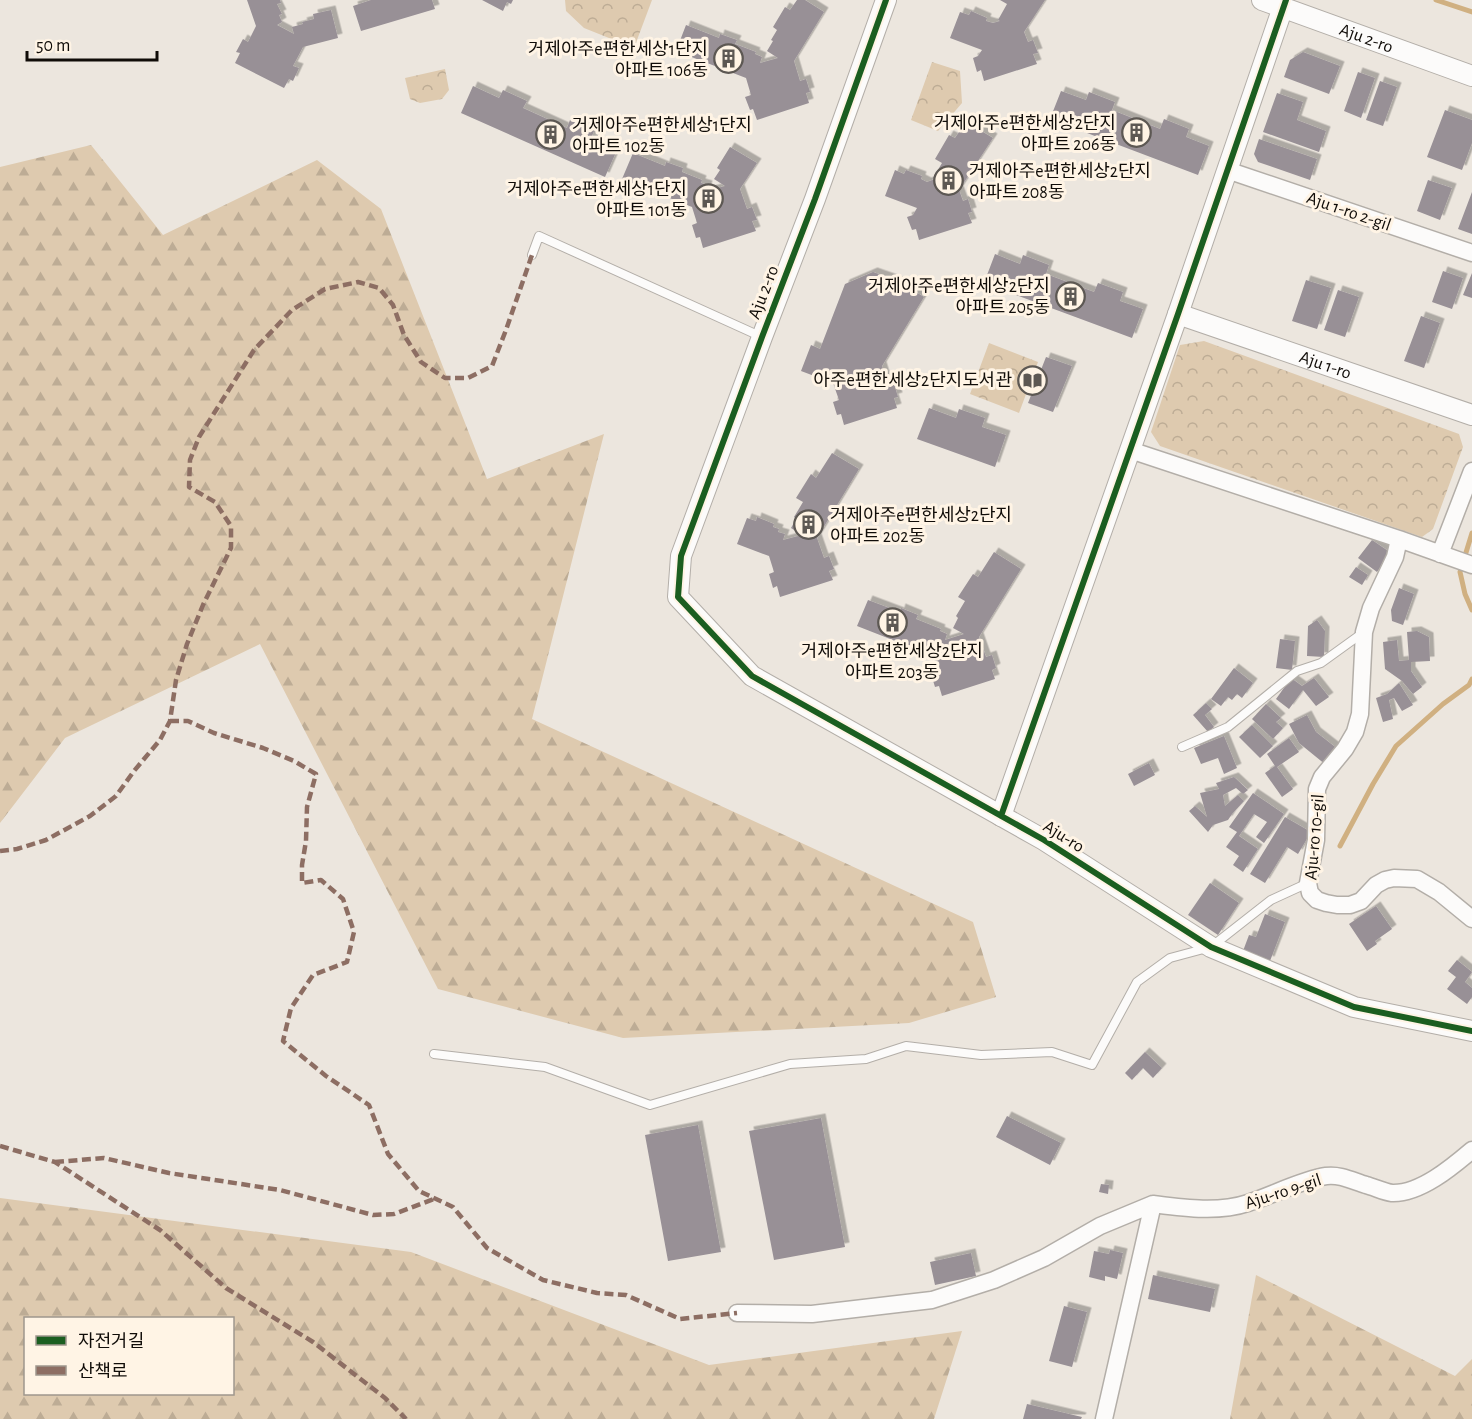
<svg xmlns="http://www.w3.org/2000/svg" width="1472" height="1419" viewBox="0 0 1472 1419" font-family="'Alegreya Sans','Noto Sans KR',sans-serif">
<style>
.forest{fill:url(#forest-firs);fill-rule:evenodd}
.park{fill:url(#park-crowns)}
.lines{fill:none;stroke-linecap:round;stroke-linejoin:round}
.stream{stroke:#d0b081;stroke-width:5}
.building{fill:#989096;filter:url(#shadow)}
.service-casing{stroke:#b3aea8;stroke-width:10}
.minor-casing{stroke:#b3aea8;stroke-width:19}
.tertiary-casing{stroke:#b3aea8;stroke-width:22}
.service{stroke:#fcfbfa;stroke-width:8}
.minor{stroke:#fcfbfa;stroke-width:16}
.tertiary{stroke:#fcfbfa;stroke-width:20}
.quiet{stroke:#8d6e63;stroke-width:4.5;stroke-dasharray:9 4.5;stroke-linecap:butt}
.cycleway-casing{stroke:#fff4e5;stroke-width:10}
.cycleway{stroke:#1b5e20;stroke-width:6}
.labels{text-anchor:middle;stroke-width:6;stroke-linejoin:round;paint-order:stroke}
.street-label{font-size:18px;fill:#100c08;stroke:#fff4e5}
.poi-label{font-size:18px;fill:#100c08;stroke:#fff4e5;text-anchor:end}
</style>
<defs>
<pattern id="forest-firs" width="22" height="20" patternUnits="userSpaceOnUse" patternTransform="scale(1.5)"><rect width="22" height="20" fill="#decaaf"/><path d="M5 1l3.5 6h-7zM16 11l3.5 6h-7z" fill="#bdac95"/></pattern>
<pattern id="park-crowns" width="20" height="18" patternUnits="userSpaceOnUse" patternTransform="scale(1.5)"><rect width="20" height="18" fill="#decaaf"/><path d="M2 6a3 3 0 1 1 6 0M12 15a3 3 0 1 1 6 0" fill="none" stroke="#bdac95"/></pattern>
<filter id="shadow"><feDropShadow dx="4.5" dy="-4.5" stdDeviation="0" flood-color="#0004"/></filter>
</defs>
<rect width="100%" height="100%" fill="#ece6de"/>
<path class="forest" d="M91,145L163,235L317,160L381,209L487,479L604,434L532,719L973,922L996,997L909,1023L623,1038L438,989L260,644L65,738L0,823V167Z
M0,1198L411,1252L709,1365L962,1331L934,1419H0ZM26,1318H232V1394H26Z
M1256,1275L1455,1376L1472,1359V1419H1230Z"/>
<path class="park" d="M565,0H652L634,48L584,28L566,11Z
M932,62L960,71L962,103L938,131L911,120Z
M445,69L449,90L442,99L420,103L410,99L405,78Z
M1204,341L1459,434L1463,447L1433,529L1422,537L1160,446L1151,432L1180,345Z
M989,343L1038,362L1019,413L970,394Z"/>
<g class="lines">
<path class="stream" d="M1436,0L1472,12
M1472,533L1460,572L1465,594L1472,610
M1340,846L1373,784L1396,746L1443,704L1469,685L1472,679"/>
</g>
<path class="building" d="M247,0H280L281,3L277,4L282,14L279,15L282,22L277,25L294,34L292,27L303,24L302,22L314,19L313,14L331,10L338,38L303,47L293,66L299,68L293,81L289,79L284,88L235,63L240,53L236,52L243,39L248,42L256,26Z
M371,0H432L435,9L361,31L353,6Z
M482,0H513L511,4L507,2L503,11Z
M797,0H805L824,12L794,61L800,81L806,79L810,92L806,93L809,103L757,120L753,109L750,110L745,97L751,95L746,78L676,51L686,25L719,38L720,34L737,40L735,44L756,52L755,54L762,57L760,63L778,58L767,51L773,41L771,40L777,30L773,27L785,7L790,10Z
M1000,0H1045L1024,32L1028,42L1033,40L1038,53L1033,54L1037,64L984,81L981,70L977,72L973,58L978,56L982,50L950,38L960,12L969,15L971,11L987,18L986,21L993,23L1000,21L998,20L1007,4Z
M1303,52L1340,66L1329,94L1284,77L1290,60Z
M1358,72L1375,78L1361,118L1344,111Z
M1380,81L1397,87L1383,126L1366,120Z
M473,86L499,98L503,90L527,101L523,108L567,128L570,120L594,131L591,138L617,150L605,177L461,113Z
M1061,91L1086,100L1089,92L1115,102L1112,110L1160,129L1164,119L1189,129L1186,137L1209,146L1198,175L1050,119Z
M1277,93L1303,102L1297,120L1326,131L1319,152L1263,132Z
M1445,110L1472,120V143L1462,170L1427,157Z
M966,122L993,138L959,190L963,201L968,199L972,212L968,213L972,223L919,240L916,229L912,230L907,217L913,215L917,208L885,196L895,170L904,174L906,170L922,176L921,179L927,182L935,179L933,178L942,163L935,159L949,135L955,138Z
M1259,139L1317,159L1310,180L1258,162L1254,154Z
M730,147L757,163L740,189L747,209L752,207L757,220L752,221L756,231L703,248L700,237L696,238L692,225L697,223L692,207L622,179L633,153L665,166L666,162L683,168L682,172L702,180L701,183L708,185L706,191L725,186L714,179L720,170L717,168Z
M1428,180L1452,188L1440,220L1417,211Z
M1472,192V234L1458,229Z
M995,254L1020,264L1023,255L1049,265L1046,274L1094,292L1098,283L1123,292L1120,301L1143,309L1132,338L984,283Z
M1443,271L1463,278L1452,309L1432,302Z
M873,272L896,280L924,297L882,366L888,386L894,384L898,397L894,398L897,408L844,425L841,414L837,415L833,402L839,400L833,383L801,371L811,345L820,349L845,284Z
M1472,273V298L1463,295Z
M1306,280L1331,288L1317,329L1292,321Z
M1338,290L1359,297L1345,337L1324,330Z
M1421,316L1440,323L1424,368L1404,361Z
M1046,357L1072,366L1053,412L1028,403Z
M929,408L956,418L959,409L985,418L982,427L1006,435L995,467L917,439Z
M832,453L859,469L817,538L824,558L829,556L834,569L829,571L833,580L780,597L777,586L773,588L769,574L774,572L769,556L737,544L747,518L756,521L757,517L774,524L773,527L779,529L778,532L785,534L783,540L802,535L791,528L796,519L794,517L803,502L796,498L811,474L816,478Z
M1372,540L1391,553L1377,572L1358,558Z
M994,552L1021,569L979,637L986,657L992,655L996,668L992,670L995,679L942,696L939,686L935,687L931,674L936,672L931,655L857,626L868,600L900,612L901,608L918,615L916,619L941,629L940,631L947,634L945,640L964,634L953,628L958,618L956,616L965,601L958,597L973,574L978,577Z
M1356,567L1368,575L1362,585L1349,577Z
M1399,588L1414,594L1403,625L1392,621L1391,610Z
M1317,620L1325,631L1324,657L1307,656L1308,626Z
M1417,631L1429,637L1430,661L1411,662V671L1422,687L1413,694L1402,681L1385,669L1383,642L1397,640L1399,661L1409,660L1407,632Z
M1280,639L1295,641L1292,670L1276,668Z
M1234,668L1253,683L1242,698L1237,694L1232,700L1228,697L1221,706L1211,699Z
M1291,678L1302,686L1314,678L1329,697L1316,706L1303,690L1289,709L1276,699Z
M1399,683L1413,705L1402,711L1394,698L1389,700L1393,719L1383,722L1376,698L1387,694Z
M1206,703L1212,709L1205,715L1214,727L1208,732L1193,715Z
M1266,704L1281,718L1276,722L1283,728L1273,739L1252,719Z
M1307,715L1316,732L1339,750L1326,765L1299,743L1289,724Z
M1252,725L1273,746L1260,758L1239,737Z
M1224,736L1237,768L1224,774L1218,758L1201,764L1194,748Z
M1289,738L1299,752L1277,767L1293,789L1282,797L1265,773L1275,766L1267,754Z
M1149,763L1155,775L1134,786L1128,774Z
M1234,777L1248,790L1243,794L1236,788L1223,795L1225,806L1238,795L1244,801L1232,814L1228,820L1213,825L1208,832L1189,811L1195,806L1207,817L1200,793L1219,789L1216,783Z
M1253,793L1284,814L1264,843L1256,837L1267,822L1254,814L1239,836L1258,849L1243,872L1233,865L1239,856L1226,847L1237,832L1229,827Z
M1285,817L1311,832L1298,854L1287,847L1265,883L1250,874Z
M1210,883L1239,903L1218,935L1188,915Z
M1376,906L1392,929L1375,941L1377,944L1367,951L1349,924Z
M1265,914L1285,922L1270,961L1243,951L1249,935L1256,937Z
M1457,960L1472,972L1465,982L1472,988V997L1467,1004L1447,989L1456,977L1448,971Z
M1145,1052L1162,1068L1153,1078L1143,1068L1132,1080L1125,1073Z
M1007,1116L1061,1143L1050,1165L996,1137Z
M821,1118L845,1247L774,1260L749,1131Z
M698,1125L721,1252L668,1261L645,1135Z
M1101,1184L1109,1185L1108,1194L1099,1192Z
M1110,1250L1123,1253L1117,1279L1105,1276V1281L1089,1277L1094,1251L1109,1254Z
M971,1253L976,1276L935,1285L930,1262Z
M1153,1275L1215,1289L1210,1312L1148,1299Z
M1064,1306L1087,1312L1072,1367L1049,1361Z
M1027,1404L1082,1417L1081,1419H1023Z"/>
<g class="lines">
<defs>
<path id="service" d="M532,255L539,236L762,337
M1182,747L1228,727L1297,671L1321,663L1364,632
M434,1054L545,1067L650,1105L790,1064L866,1059L906,1046L981,1055L1052,1052L1092,1065L1137,982L1170,958L1211,947L1271,900L1308,883"/>
<path id="minor" d="M1227,170L1472,253
M1130,450L1399,539L1472,565
M1399,539L1395,557L1371,608L1364,632L1360,714L1355,732L1345,749L1322,777L1317,789L1316,840L1308,883L1310,893L1317,900L1326,903L1337,905H1350L1361,901L1376,885L1385,880L1394,878L1417,879L1439,892L1472,919
M1440,554L1472,471
M1153,1204C1184,1208 1218,1213 1248,1203C1273,1195 1301,1180 1326,1176C1340,1174 1353,1181 1366,1185C1374,1187 1384,1192 1392,1193C1420,1194 1452,1167 1472,1150
M737,1313L812,1314L932,1300L994,1280L1044,1258L1100,1226L1153,1204
M1104,1419L1153,1204"/>
<g id="tertiary">
<path d="M886,0L815,199L762,337L681,556L678,597L752,676L1044,840L1211,947L1354,1007L1472,1031"/>
<path id="s1" d="M1262,0L1472,76"/>
<path id="s2" d="M1178,314L1472,415"/>
<path d="M1001,816L1178,314L1283,7"/>
</g>
</defs>
<use href="#service" class="service-casing"/>
<use href="#minor" class="minor-casing"/>
<use href="#tertiary" class="tertiary-casing"/>
<use href="#service" class="service"/>
<use href="#minor" class="minor"/>
<use href="#tertiary" class="tertiary"/>
<path class="quiet" d="M170,721H188L214,733L263,748L294,761L316,774L307,807L306,841L302,865V883L321,880L343,899L354,932L347,962L313,975L291,1008L283,1041L326,1076L369,1105L388,1154L419,1191L453,1207L487,1248L543,1280L597,1293L626,1295L680,1319L737,1313
M0,851L17,849L46,840L90,816L116,796L134,771L160,740L170,721L176,680L187,644L203,605L231,548V526L215,502L189,487L190,460L199,437L254,350L292,310L325,289L358,282L379,288L393,305L404,335L421,362L445,378H468L492,366L506,330L532,255
M0,1146L55,1162L160,1230L226,1288L313,1342L385,1398L406,1419
M55,1162L104,1158L169,1173L280,1190L373,1215L394,1214L434,1199"/>
<defs>
<path id="cycleway" d="M886,0L815,199L762,337L681,556L678,597L752,676L1044,840L1211,947L1354,1007L1472,1031
M1001,816L1178,314L1286,0"/>
</defs>
<use href="#cycleway" class="cycleway-casing"/>
<use href="#cycleway" class="cycleway"/>
</g>
<defs>
<symbol id="building-ring" viewBox="-11 -11 22 22"><circle r="9.5" fill="#fff4e5" stroke="#5d5853" stroke-width="1.5"/><path d="M-4-6H4V6H1V3H-1V6H-4ZM-2.5-4.3h1.7v1.8h-1.7ZM.8-4.3h1.7v1.8H.8ZM-2.5-1h1.7V.8h-1.7ZM.8-1h1.7V.8H.8Z" fill="#5d5853"/></symbol>
<symbol id="library-ring" viewBox="-11 -11 22 22"><circle r="9.5" fill="#fff4e5" stroke="#5d5853" stroke-width="1.5"/><path d="M-6-4Q-3-5.5-.7-3.5V5Q-3 3-6 4ZM6-4Q3-5.5 .7-3.5V5Q3 3 6 4Z" fill="#5d5853"/></symbol>
</defs>
<g fill-rule="evenodd">
<use href="#building-ring" x="712" y="42" width="33" height="33"/>
<use href="#building-ring" x="1120" y="116" width="33" height="33"/>
<use href="#building-ring" x="534" y="118" width="33" height="33"/>
<use href="#building-ring" x="932" y="164" width="33" height="33"/>
<use href="#building-ring" x="692" y="182" width="33" height="33"/>
<use href="#building-ring" x="1054" y="280" width="33" height="33"/>
<use href="#library-ring" x="1016" y="364" width="33" height="33"/>
<use href="#building-ring" x="792" y="508" width="33" height="33"/>
<use href="#building-ring" x="876" y="606" width="33" height="33"/>
</g>
<g class="labels">
<g class="street-label">
<text dy="6" stroke="none"><textPath href="#s1" startOffset="111">Aju 2-ro</textPath></text>
<text transform="translate(1349 211) rotate(19)" y="6">Aju 1-ro 2-gil</text>
<text transform="translate(763 292) rotate(-69)" y="6">Aju 2-ro</text>
<text dy="6" stroke="none"><textPath href="#s2" startOffset="156">Aju 1-ro</textPath></text>
<text transform="translate(1064 836) rotate(32)" y="6">Aju-ro</text>
<text transform="translate(1314 837) rotate(-85)" y="6">Aju-ro 10-gil</text>
<text transform="translate(1283 1191) rotate(-18)" y="6">Aju-ro 9-gil</text>
</g>
<g class="poi-label">
<text x="708" y="55">거제아주e편한세상1단지<tspan x="708" dy="21">아파트 106동</tspan></text>
<text x="1116" y="129">거제아주e편한세상2단지<tspan x="1116" dy="21">아파트 206동</tspan></text>
<text x="572" y="131" text-anchor="start">거제아주e편한세상1단지<tspan x="572" dy="21">아파트 102동</tspan></text>
<text x="969" y="177" text-anchor="start">거제아주e편한세상2단지<tspan x="969" dy="21">아파트 208동</tspan></text>
<text x="687" y="195">거제아주e편한세상1단지<tspan x="687" dy="21">아파트 101동</tspan></text>
<text x="1050" y="292">거제아주e편한세상2단지<tspan x="1050" dy="21">아파트 205동</tspan></text>
<text x="1012" y="386">아주e편한세상2단지도서관</text>
<text x="830" y="521" text-anchor="start">거제아주e편한세상2단지<tspan x="830" dy="21">아파트 202동</tspan></text>
<text x="892" y="657" text-anchor="middle">거제아주e편한세상2단지<tspan x="892" dy="21">아파트 203동</tspan></text>
</g>
</g>
<rect x="24" y="1317" width="210" height="78" fill="#fff4e5" stroke="#9f978d" stroke-width="1.5"/>
<rect x="36" y="1336" width="30" height="9" fill="#1b5e20" stroke="#9f978d" stroke-width="1.5"/>
<text x="78" y="1347" font-size="18" fill="#100c08">자전거길</text>
<rect x="36" y="1366" width="30" height="9" fill="#8d6e63" stroke="#9f978d" stroke-width="1.5"/>
<text x="78" y="1377" font-size="18" fill="#100c08">산책로</text>
<path d="M27 51v9h130v-9" fill="none" stroke="#100c08" stroke-width="3"/>
<text x="36" y="51" font-size="18" fill="#100c08" stroke="#fff4e5" stroke-width="4.5" paint-order="stroke">50 m</text>
</svg>
